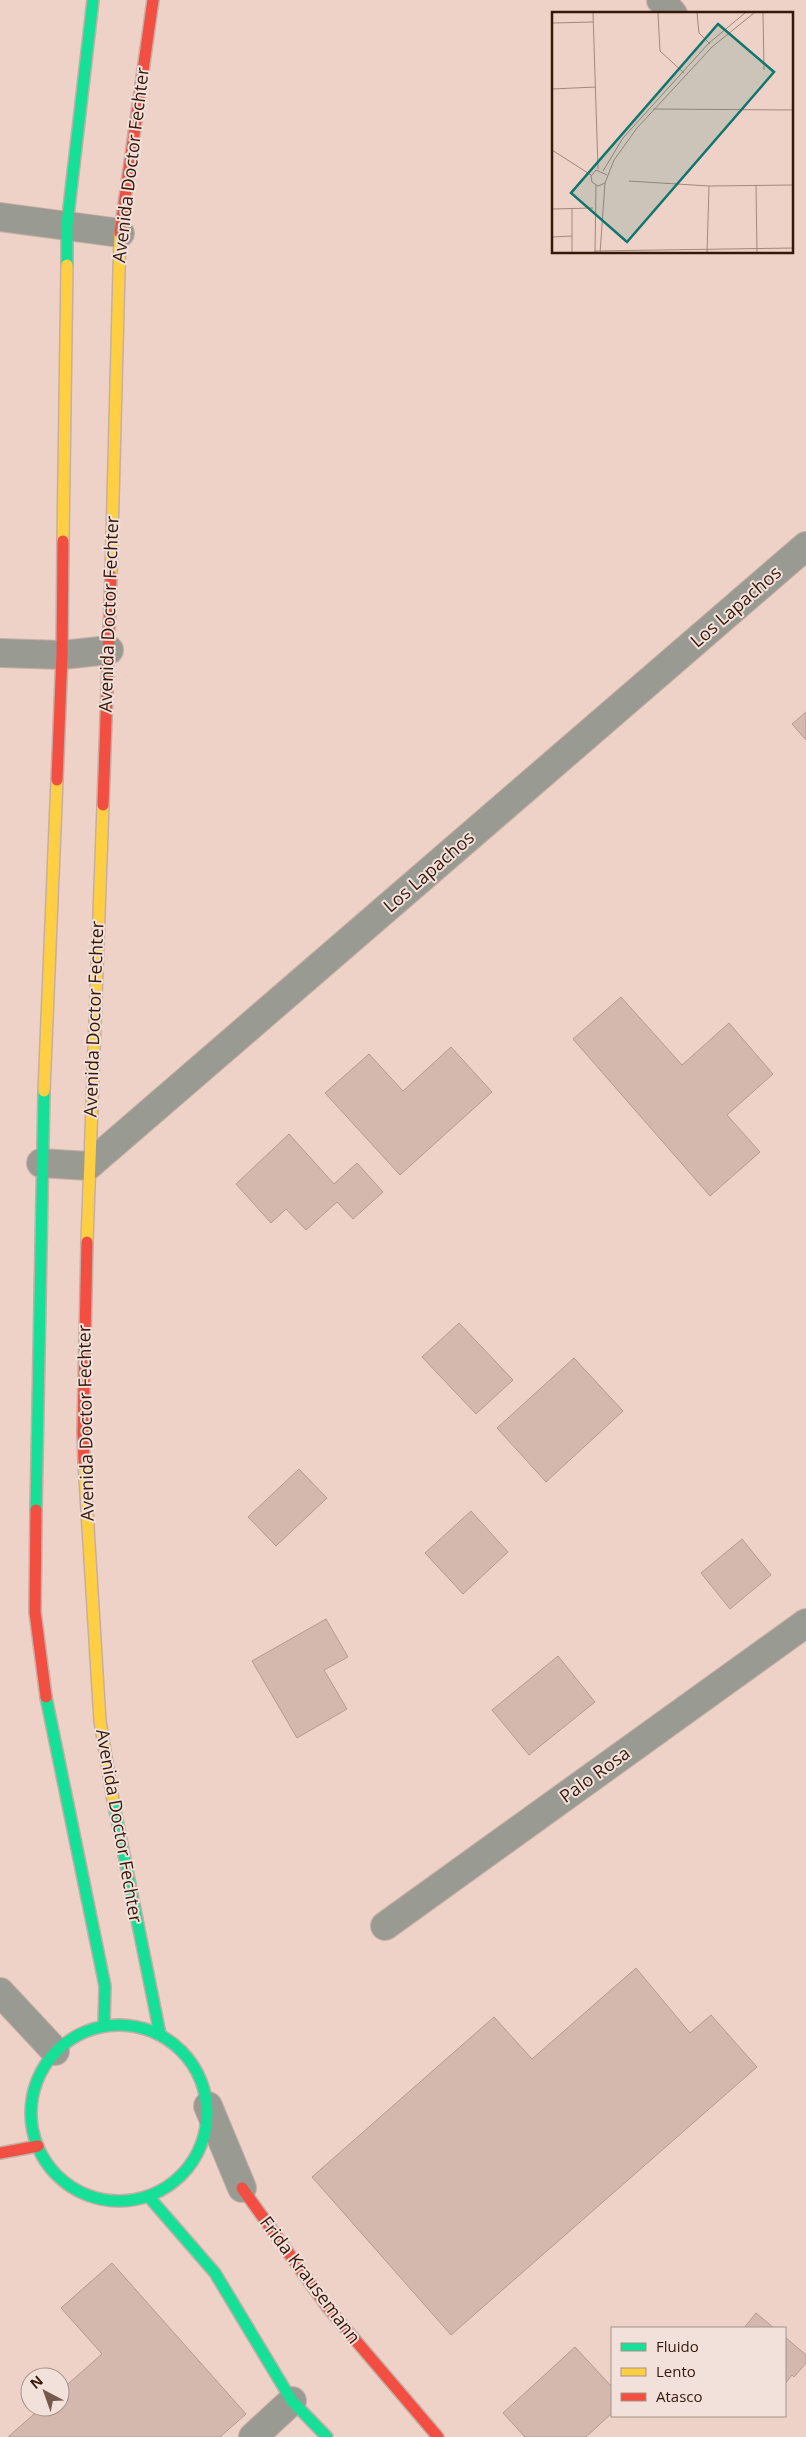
<svg xmlns="http://www.w3.org/2000/svg" width="806" height="2437" viewBox="0 0 806 2437" font-family="'Open Sans',sans-serif">
<style>
.building{fill:#d5b8ad;stroke:#b59a8f}
.lines{fill:none;stroke-linecap:round;stroke-linejoin:round}
.street-casing{stroke:#c6aea5;stroke-width:30}
.fast-casing{stroke:#c6aea5;stroke-width:14}
.slow-casing{stroke:#c6aea5;stroke-width:14}
.jam-casing{stroke:#c6aea5;stroke-width:14}
.street{stroke:#999b92;stroke-width:28}
.fast{stroke:#16e098;stroke-width:11}
.slow{stroke:#ffcf43;stroke-width:11}
.jam{stroke:#f24e42;stroke-width:11}
.labels{text-anchor:middle;stroke-width:4;stroke-linejoin:round;paint-order:stroke}
.street-label{font-size:18px;fill:#36180b;stroke:#f2e1da}
.inset-road{fill:none;stroke:#a4887c;stroke-width:1}
.view{fill:#0f766e;fill-opacity:0.15;stroke:#0f766e;stroke-width:2.5}
.inset-edge{fill:none;stroke:#36180b;stroke-width:2.5}
</style>
<rect width="100%" height="100%" fill="#eed2c7"/>
<path class="building" d="M806,712V740L792,724Z
M621,997L682,1065L729,1023L773,1074L727,1115L760,1152L710,1196L573,1039Z
M451,1047L492,1092L400,1175L325,1093L369,1054L403,1091Z
M289,1134L334,1184L357,1163L383,1192L353,1219L337,1202L306,1230L286,1209L271,1223L236,1184Z
M459,1323L513,1380L476,1414L422,1357Z
M574,1358L623,1411L546,1482L497,1428Z
M299,1469L327,1498L276,1546L248,1517Z
M471,1511L508,1552L463,1594L425,1553Z
M742,1539L771,1575L730,1609L701,1573Z
M326,1619L348,1657L324,1670L347,1709L297,1738L252,1661Z
M558,1656L595,1702L529,1755L492,1710Z
M636,1968L690,2033L711,2015L757,2067L451,2335L312,2177L494,2017L532,2059Z
M112,2263L246,2414L220,2437H8L42,2407H60V2391L102,2354L61,2308Z
M756,2313L774,2328H744Z
M785,2337L806,2355V2363L794,2377L792,2375L785,2384Z
M575,2347L612,2387V2413L586,2437H525L503,2413Z"/>
<g class="lines">
<defs>
<path id="street" d="M661,0L673,14
M0,217L120,233
M0,653L62,655L109,650
M41,1163L88,1166L806,546
M385,1926L806,1623
M0,1992L55,2051
M208,2106L242,2188
M253,2437L292,2401"/>
<path id="fast" d="M67,265V225L93,0
M36,1510L44,1091
M46,1697L105,1986L104,2025
M113,1800L160,2034
M31 2113a88 88 0 1 1 176 0a88 88 0 1 1-176 0Z
M149,2197L215,2273L292,2401L327,2437"/>
<path id="slow" d="M63,541L67,265
M111,576L120,233
M44,1091L57,780
M87,1242L103,805
M84,1462L100,1721L113,1800"/>
<path id="jam" d="M120,233L153,0
M57,780L62,655L63,541
M103,805L111,576
M84,1462L83,1432L87,1242
M36,1510L35,1612L46,1697
M0,2153L38,2146
M242,2188L328,2308L438,2437"/>
</defs>
<use href="#street" class="street-casing"/>
<use href="#fast" class="fast-casing"/>
<use href="#slow" class="slow-casing"/>
<use href="#jam" class="jam-casing"/>
<use href="#street" class="street"/>
<use href="#fast" class="fast"/>
<use href="#slow" class="slow"/>
<use href="#jam" class="jam"/>
</g>
<g class="labels">
<g class="street-label">
<text transform="translate(131 165) rotate(-83)" y="6">Avenida Doctor Fechter</text>
<text transform="translate(736 607) rotate(-41)" y="6">Los Lapachos</text>
<text transform="translate(109 614) rotate(-88)" y="6">Avenida Doctor Fechter</text>
<text transform="translate(429 872) rotate(-41)" y="6">Los Lapachos</text>
<text transform="translate(94 1019) rotate(-88)" y="6">Avenida Doctor Fechter</text>
<text transform="translate(86 1423) rotate(-91)" y="6">Avenida Doctor Fechter</text>
<text transform="translate(595 1775) rotate(-36)" y="6">Palo Rosa</text>
<text transform="translate(119 1826) rotate(80)" y="6">Avenida Doctor Fechter</text>
<text transform="translate(310 2280) rotate(53)" y="6">Frida Krausemann</text>
</g>
</g>
<g transform="translate(552 12)">
<rect width="241" height="241" fill="#eed2c7"/>
<path class="inset-road" d="M41,1L46,157M106,1L108,39L132,61M145,1L147,21L158,32M211,1L212,58M0,11L41,10M0,77L44,75M101,97L242,98M0,138L39,163M51,159L71,126L99,95L157,31L193,1M55,163L44,158L39,164L40,170L46,174L53,171L62,148L85,116L160,35L202,1M77,169L157,174L242,173M204,173L205,241M0,197L41,196M20,197V241M0,225L20,224M42,239L242,236M43,241L44,173M48,241L53,171M155,241L157,174"/>
<path class="view" d="M166,12L222,60L75,230L19,181Z"/>
<rect width="241" height="241" class="inset-edge"/>
</g>
<rect x="611" y="2327" width="175" height="90" fill="#f2e1da" stroke="#a79187"/>
<rect x="621" y="2343" width="25" height="8" fill="#16e098" stroke="#a79187"/>
<text x="656" y="2352" font-size="15" fill="#36180b">Fluido</text>
<rect x="621" y="2368" width="25" height="8" fill="#ffcf43" stroke="#a79187"/>
<text x="656" y="2377" font-size="15" fill="#36180b">Lento</text>
<rect x="621" y="2393" width="25" height="8" fill="#f24e42" stroke="#a79187"/>
<text x="656" y="2402" font-size="15" fill="#36180b">Atasco</text>
<g transform="translate(45 2392) rotate(319)"><circle r="24" fill="#f2e1da" stroke="#a79187"/>
<path d="M0-4L9 19L0 12L-9 19Z" fill="#76594d"/>
<text y="-8" font-size="14" font-weight="bold" text-anchor="middle" fill="#36180b">N</text>
</g>
</svg>
